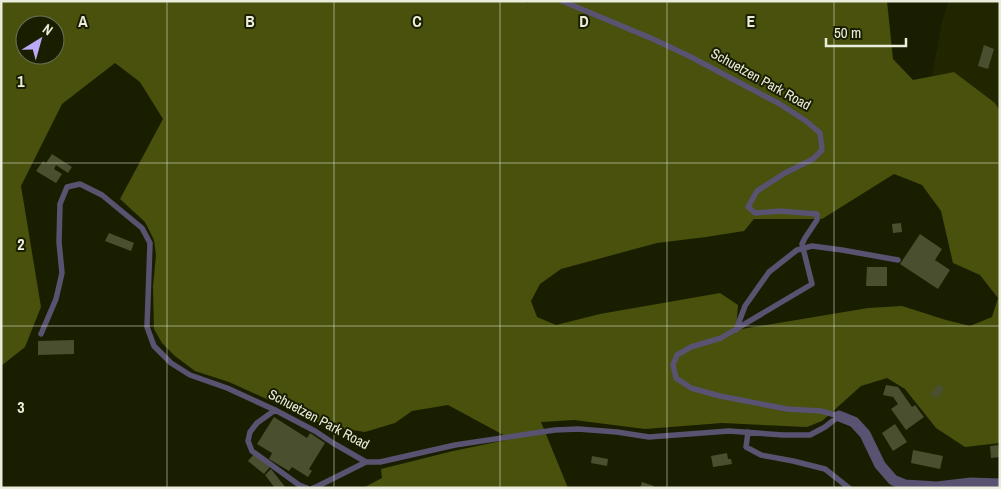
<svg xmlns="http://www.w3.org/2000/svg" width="1001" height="489" viewBox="0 0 1001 489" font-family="'Archivo Narrow',sans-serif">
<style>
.built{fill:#222600}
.forest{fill:#49510c;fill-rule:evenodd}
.building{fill:#4a4f2f}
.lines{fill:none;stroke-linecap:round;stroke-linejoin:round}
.service{stroke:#595271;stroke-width:5.5}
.minor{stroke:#595271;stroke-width:11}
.grid{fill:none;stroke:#eaeddb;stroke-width:1;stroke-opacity:0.55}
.labels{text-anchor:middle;stroke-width:4;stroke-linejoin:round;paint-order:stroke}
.street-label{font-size:14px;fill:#eaeddb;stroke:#1a1e01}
.grid-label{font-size:16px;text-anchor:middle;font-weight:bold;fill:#eaeddb;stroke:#1a1e01;stroke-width:4;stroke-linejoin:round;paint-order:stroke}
</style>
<rect width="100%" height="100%" fill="#1a1e01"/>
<path class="built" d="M949,1H1000V111L995,103L954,72L932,76L942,22Z"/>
<path class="forest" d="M1,1H525L527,3L529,1H887L893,59L913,80L954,72L995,103L1000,111V443L965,447L936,428L905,389L887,378L861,386L822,421L807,427L722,423L645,429L574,420L541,422L568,488H363L382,478L381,469L453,451L511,439L448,405L412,411L395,423L365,432L326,426L229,382L195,371L175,356L162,343L154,329L153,287L156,255L154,240L145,222L120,199L163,119L140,82L115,63L62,104L21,186L41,307L25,347L1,366ZM25,25H55V55H25ZM894,174L922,185L941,211L953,263L980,275L998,298L992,317L970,326L946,320L902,306L868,308L736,330L738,305L720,293L600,314L556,325L537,317L531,301L540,284L561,269L657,243L706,237L744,231L754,219H822Z"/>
<path class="building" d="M984,45L994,49L988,69L978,66Z
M52,154L72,167L68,173L56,165L54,169L62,174L56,183L36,171L43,161L46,163Z
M901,223L902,232L893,233L892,224Z
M109,233L134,243L131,251L105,241Z
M920,234L942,249L935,260L950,270L938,289L900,264Z
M867,267H887V286H866Z
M74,340V354L38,355V341Z
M938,384L945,389L937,399L930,394Z
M886,385L898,387L912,407L915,405L924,417L906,430L891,409L898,404L893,397L883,395Z
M274,417L307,438L310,433L325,443L309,469L312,471L308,477L292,467L289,471L269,459L272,453L257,444Z
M895,424L907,442L893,451L882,433Z
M998,445L1000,457L991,458L990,446Z
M913,450L943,456L940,469L911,463Z
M727,453L728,459H731L732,464L713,467L711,456Z
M254,454L270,467L264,474L248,461Z
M592,456L608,459L607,466L591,463Z
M271,469L286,488H275L265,475Z
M642,482L654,486V488H640Z"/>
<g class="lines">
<path class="service" d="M562,1L653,39L689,56L778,103L806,121L820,133L822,150L813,159L785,173L757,191L748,207L755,213L780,211L817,214V220L805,238L802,244L812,284L721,338L691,347L677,355L673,365L676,378L691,388L720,396L787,409L821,411L839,416
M736,330L745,306L769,272L797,250L812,246L842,250L898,260
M41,334L56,299L62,273L59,242L60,204L67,187L80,184L102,195L142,228L150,243L147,327L154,346L171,363L190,375L227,388L275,410L315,431L333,443L366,462H380L455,445L555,430L578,429L617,432L649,437L729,431L783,435H810L825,427L839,416
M275,410L257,423L250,432L248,441L252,451L299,485L307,488
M748,432L746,447L761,455L793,461L825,469L849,488
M313,488L318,486L366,462"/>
<path class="minor" d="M839,416L854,422L865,434L880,465L893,480L905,485L937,487L971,483L1000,484"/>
</g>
<path class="grid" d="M167,1V488M334,1V488M500,1V488M667,1V488M834,1V488M1,163H1000M1,326H1000"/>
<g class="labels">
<g class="street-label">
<text transform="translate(761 79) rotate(29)" y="5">Schuetzen Park Road</text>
<text transform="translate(319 419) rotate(28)" y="5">Schuetzen Park Road</text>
</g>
</g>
<g class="grid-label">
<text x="83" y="27">A</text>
<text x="250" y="27">B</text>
<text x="417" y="27">C</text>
<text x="584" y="27">D</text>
<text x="751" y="27">E</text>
<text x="21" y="87">1</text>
<text x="21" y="250">2</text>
<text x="21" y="413">3</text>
</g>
<rect width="1001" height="489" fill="none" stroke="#eaeddb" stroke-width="5"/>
<g transform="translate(40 40) rotate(37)"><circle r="24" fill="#1a1e01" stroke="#6d7158"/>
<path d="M0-4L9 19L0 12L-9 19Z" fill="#bbaaf6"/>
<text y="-8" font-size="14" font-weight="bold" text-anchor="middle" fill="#eaeddb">N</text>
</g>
<path d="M826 38v8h80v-8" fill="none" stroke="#eaeddb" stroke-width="2.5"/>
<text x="834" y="38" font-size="15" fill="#eaeddb" stroke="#1a1e01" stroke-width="4" paint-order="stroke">50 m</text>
</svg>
